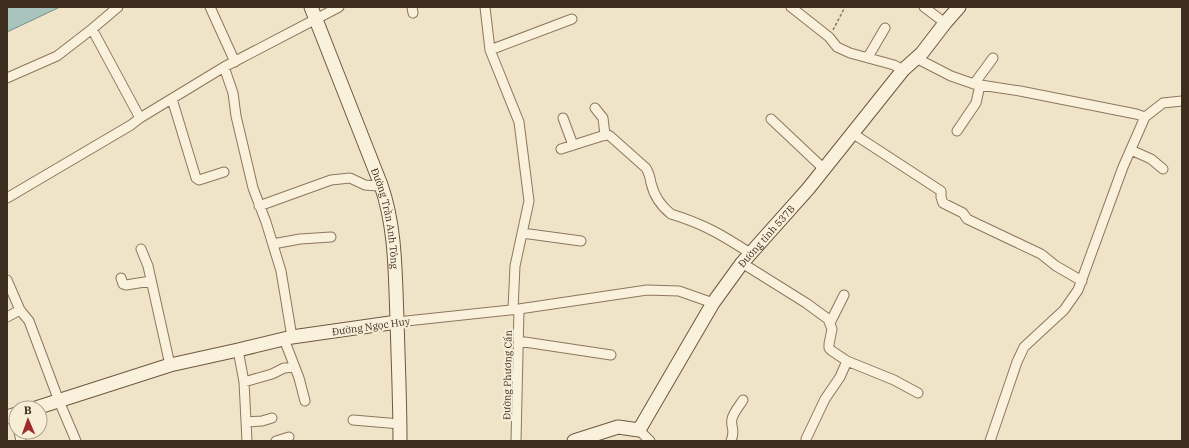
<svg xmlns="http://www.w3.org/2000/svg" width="1189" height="448" viewBox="0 0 1189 448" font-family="'IBM Plex Serif',serif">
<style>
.water{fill:#a9c4bc;stroke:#6f938a}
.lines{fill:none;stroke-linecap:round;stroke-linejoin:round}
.street-casing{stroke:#8d765c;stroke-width:11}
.secondary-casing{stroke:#6f573f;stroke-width:15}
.path{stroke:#8d765c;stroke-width:1.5;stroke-dasharray:3 2;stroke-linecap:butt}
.street{stroke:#faf1dc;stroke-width:9}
.secondary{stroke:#faf1dc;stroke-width:13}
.labels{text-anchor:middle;stroke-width:4;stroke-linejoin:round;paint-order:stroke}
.street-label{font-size:10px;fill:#3d2e20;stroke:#f7eed8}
</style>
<rect width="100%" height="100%" fill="#f0e4c8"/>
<path class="water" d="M7,7H60L7,32Z"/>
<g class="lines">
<defs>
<path id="street" d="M210,7L235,62
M412,7L413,13
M485,7L490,50L519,122L529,201L515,266L513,309
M791,7L829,37L837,47L850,53L894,65L903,70
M924,7L945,23
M92,29L140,118
M490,50L572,19
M868,57L885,28
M916,58L951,76L974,84L1020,91L1136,114L1145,117
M224,67L233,93L236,116L253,188L266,222L281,271L292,337
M7,78L57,56L92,29L118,7
M974,84L993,58
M172,99L196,178L199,180L224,172
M595,108L603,118L605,135
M563,118L573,145
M771,119L824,169
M957,131L976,103L980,85
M852,133L941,191V197L943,203L963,213L967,219L1041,254L1056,266L1082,281
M561,149L602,136L608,135L610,136L646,168C649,173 650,177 651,183C654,196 661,206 671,214C704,224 722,235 750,253
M1131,150L1151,159L1163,169
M7,198L131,125L140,118L224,67L339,7
M259,206L331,180L350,178L365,185L377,186L381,185
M522,233L581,241
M273,244L300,239L331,237
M141,249L148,266L170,365
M742,263L806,303L828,319L832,329L829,344V348L832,351L847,361L894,380L918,393
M121,278L123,284L126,285L151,281
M7,280L20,310L29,321L59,401L76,441
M7,317L20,310
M397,322L519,309L647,290L679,291L713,303
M830,323L844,295
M284,339L299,378L305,401
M518,341L611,355
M238,350L244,382L247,441
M244,382L272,374L284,368L294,367
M353,420L400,424
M246,422L262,421L272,418
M639,430L650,441
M19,432L21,441
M806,439L825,399L840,377L847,361
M276,441L289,437
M516,441L519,309
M731,441C736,429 730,427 732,419C733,413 740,405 743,400
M990,441L1017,362L1024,347L1064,310L1078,290L1123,167L1145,117L1163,103L1182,101"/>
<g id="secondary">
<path id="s1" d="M311,7L381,185C396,228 395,273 397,318C398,359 400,400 400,441"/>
<path d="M36,408L170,365L238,350L292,337L397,322"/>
<path d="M7,417L16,414"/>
<path id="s2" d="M574,441L618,427L639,430L713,303L742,263L808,189L903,70L922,53L945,23L959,7"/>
</g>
</defs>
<use href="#street" class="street-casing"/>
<use href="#secondary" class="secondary-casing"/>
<path class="path" d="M833,30L845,7"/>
<use href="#street" class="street"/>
<use href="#secondary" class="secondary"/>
</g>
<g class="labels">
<g class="street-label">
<text dy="4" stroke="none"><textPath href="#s1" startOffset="225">Đường Trần Anh Tông</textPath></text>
<text dy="4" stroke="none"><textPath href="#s2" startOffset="300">Đường tỉnh 537B</textPath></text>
<text transform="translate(371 326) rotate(-8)" y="4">Đường Ngọc Huy</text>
<text transform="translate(507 375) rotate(-89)" y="4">Đường Phương Cấn</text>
</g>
</g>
<rect width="1189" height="448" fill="none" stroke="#3d2e20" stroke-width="16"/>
<g transform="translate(28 420) rotate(358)"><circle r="19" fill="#f7eed8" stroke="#ada18e"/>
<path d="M0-3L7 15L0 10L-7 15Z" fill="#9e2a2b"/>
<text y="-6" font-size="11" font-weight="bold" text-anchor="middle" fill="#3d2e20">B</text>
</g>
</svg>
